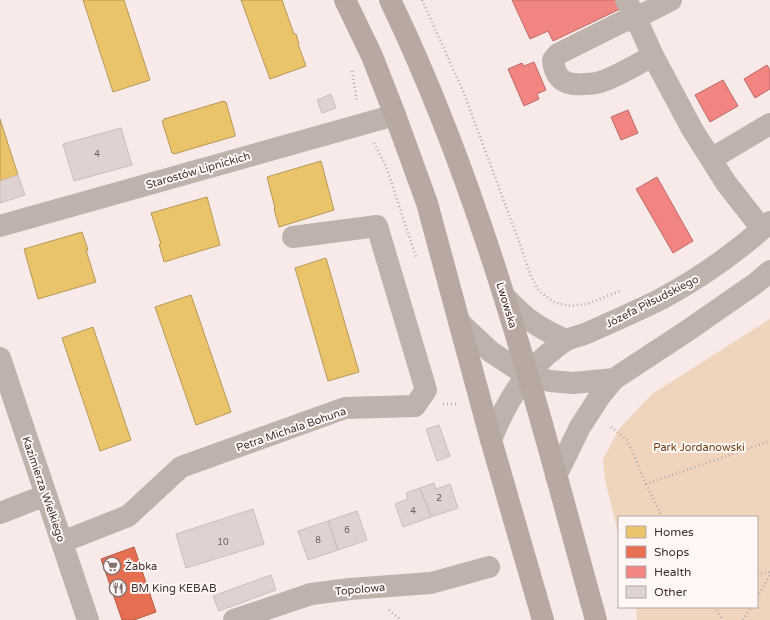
<svg xmlns="http://www.w3.org/2000/svg" width="770" height="620" viewBox="0 0 770 620" font-family="'Varela Round',sans-serif">
<style>
.green{fill:#f0d5be}
.homes{fill:#e9c46a;stroke:#b69858}
.shops{fill:#e76f51;stroke:#b55c47}
.health{fill:#f28482;stroke:#bd6b69}
.building{fill:#dfd2d2;stroke:#cabebe}
.lines{fill:none;stroke-linecap:round;stroke-linejoin:round}
.path{stroke:#b6aca8;stroke-width:2.5;stroke-dasharray:1 3;stroke-linecap:butt}
.minor{stroke:#bdb2ac;stroke-width:22}
.major{stroke:#b7a9a2;stroke-width:22}
.labels{text-anchor:middle;stroke-width:4;stroke-linejoin:round;paint-order:stroke}
.number-label{font-size:9px;fill:#6b5d5b}
.street-label{font-size:11px;fill:#40312f;stroke:#fff7f6}
.park-label{font-size:11px;fill:#6b4418;stroke:#fff7f6}
.poi-label{font-size:11px;fill:#40312f;stroke:#fff7f6;text-anchor:start}
</style>
<rect width="100%" height="100%" fill="#f7eae8"/>
<path class="green" d="M770,319V620H637L636,607H757V517H619V537L605,480L603,459L619,429L652,394Z"/>
<path class="homes" d="M83,0H124L150,80L113,92Z
M241,0H282L294,34H296L299,44H298L306,66L270,79Z
M224,101V102H226L235,134V136L174,154V153H172L162,121H164V119Z
M0,119L18,175L0,181Z
M321,161L334,210L279,227L274,209L275,208L267,177Z
M207,197L220,245L164,262L159,244H161L151,213Z
M82,232L88,250H86L96,282L38,299L24,249Z
M326,258L359,372L328,381L295,268Z
M191,295L231,412L196,425L155,307Z
M93,327L131,440L100,451L62,338Z"/>
<path class="shops" d="M134,547L156,612L134,620H122L101,559Z"/>
<path class="health" d="M512,0H616L620,9L553,41L548,31L530,39Z
M534,62L546,90L537,94L539,99L524,106L508,69L522,63L524,66Z
M767,65L770,70V89L755,98L744,79Z
M723,80L738,106L710,122L695,95Z
M628,110L638,133L621,140L611,117Z
M657,177L693,241L673,253L636,189Z"/>
<path class="building" d="M331,94L336,108L322,113L317,100Z
M121,128L132,165L74,181L63,144Z
M18,175L25,195L0,203V181Z
M439,425L450,456L437,461L426,429Z
M434,483L436,489L450,484L458,508L431,517L420,488Z
M420,488L431,517L403,527L395,504L408,499L406,493Z
M253,509L264,544L186,568L176,534Z
M357,511L367,540L338,550L328,521Z
M328,521L338,550L308,560L298,531Z
M271,575L276,590L219,611L213,596Z"/>
<g class="lines">
<path class="path" d="M422,0L463,91L520,244L531,277L539,291L554,302L568,306L587,304L620,291
M352,71L357,102
M374,143L386,166L416,257
M443,404H458
M611,427L627,440L646,484L770,441
M646,484L662,517
M757,575L770,572
M757,597L770,575
M714,607L723,620
M389,610L401,620
M743,620L751,607"/>
<path class="minor" d="M626,0L636,18L622,22L558,54L553,60C555,80 566,86 585,84C591,84 598,83 603,81C620,75 637,64 653,56
M671,0L636,18L653,56L692,129L726,183L762,229
M711,159L770,124
M0,226L395,115
M505,297C526,319 538,328 566,340
M459,322L491,352L528,376L550,381L573,383L614,379
M0,358L88,620
M491,440C504,406 524,372 554,349C558,346 562,342 567,340C573,337 580,336 587,333C612,322 637,311 661,299C700,278 737,252 770,222
M556,476L580,427L600,396L614,379L687,331L756,283L770,271
M0,513L46,495
M62,542L128,516L181,467L345,408L415,406L426,390L377,226L293,237
M234,620L311,594L350,589L431,583L489,567"/>
<path class="major" d="M345,0L372,56L395,115L427,203L491,440L543,620
M390,0C485,197 538,410 596,620"/>
</g>
<defs>
<symbol id="supermarket-ring" viewBox="-11 -11 22 22"><circle r="9.5" fill="#fff7f6" stroke="#807270" stroke-width="1.5"/><path d="M-6-5.5h2.5l.6 2H6L4.5 2H-2.5L-4.4-4H-6ZM-1.5 3.2a1.3 1.3 0 1 0 .1 0ZM3 3.2a1.3 1.3 0 1 0 .1 0Z" fill="#807270"/></symbol>
<symbol id="restaurant-ring" viewBox="-11 -11 22 22"><circle r="9.5" fill="#fff7f6" stroke="#807270" stroke-width="1.5"/><path d="M-5-6h1v4h1v-4h1v4h1v-4h1v5L-1.5 .5V6h-2V.5L-5-1ZM5-6V6H3V1.5H1.5Q1.5-4 5-6Z" fill="#807270"/></symbol>
</defs>
<g fill-rule="evenodd">
<use href="#supermarket-ring" x="102" y="556" width="20" height="20"/>
<use href="#restaurant-ring" x="108" y="578" width="20" height="20"/>
</g>
<g class="labels">
<g class="number-label">
<text x="97" y="157">4</text>
<text x="439" y="501">2</text>
<text x="413" y="514">4</text>
<text x="347" y="533">6</text>
<text x="318" y="543">8</text>
<text x="223" y="545">10</text>
</g>
<g class="street-label">
<text transform="translate(198 170) rotate(-16)" y="4">Starostów Lipnickich</text>
<text transform="translate(652 301) rotate(-27)" y="4">Józefa Piłsudskiego</text>
<text transform="translate(507 305) rotate(73)" y="4">Lwowska</text>
<text transform="translate(291 429) rotate(-19)" y="4">Petra Michala Bohuna</text>
<text transform="translate(44 489) rotate(71)" y="4">Kazimierza Wielkiego</text>
<text transform="translate(360 589) rotate(-5)" y="4">Topolowa</text>
</g>
<g class="park-label">
<text x="699" y="451">Park Jordanowski</text>
</g>
<g class="poi-label">
<text x="125" y="570">Żabka</text>
<text x="131" y="592">BM King KEBAB</text>
</g>
</g>
<rect x="618" y="516" width="140" height="92" fill="#fff7f6" stroke="#b3a8a6"/>
<rect x="626" y="526" width="20" height="12" fill="#e9c46a" stroke="#b3a8a6"/>
<text x="654" y="536" font-size="12" fill="#40312f">Homes</text>
<rect x="626" y="546" width="20" height="12" fill="#e76f51" stroke="#b3a8a6"/>
<text x="654" y="556" font-size="12" fill="#40312f">Shops</text>
<rect x="626" y="566" width="20" height="12" fill="#f28482" stroke="#b3a8a6"/>
<text x="654" y="576" font-size="12" fill="#40312f">Health</text>
<rect x="626" y="586" width="20" height="12" fill="#dfd2d2" stroke="#b3a8a6"/>
<text x="654" y="596" font-size="12" fill="#40312f">Other</text>
</svg>
